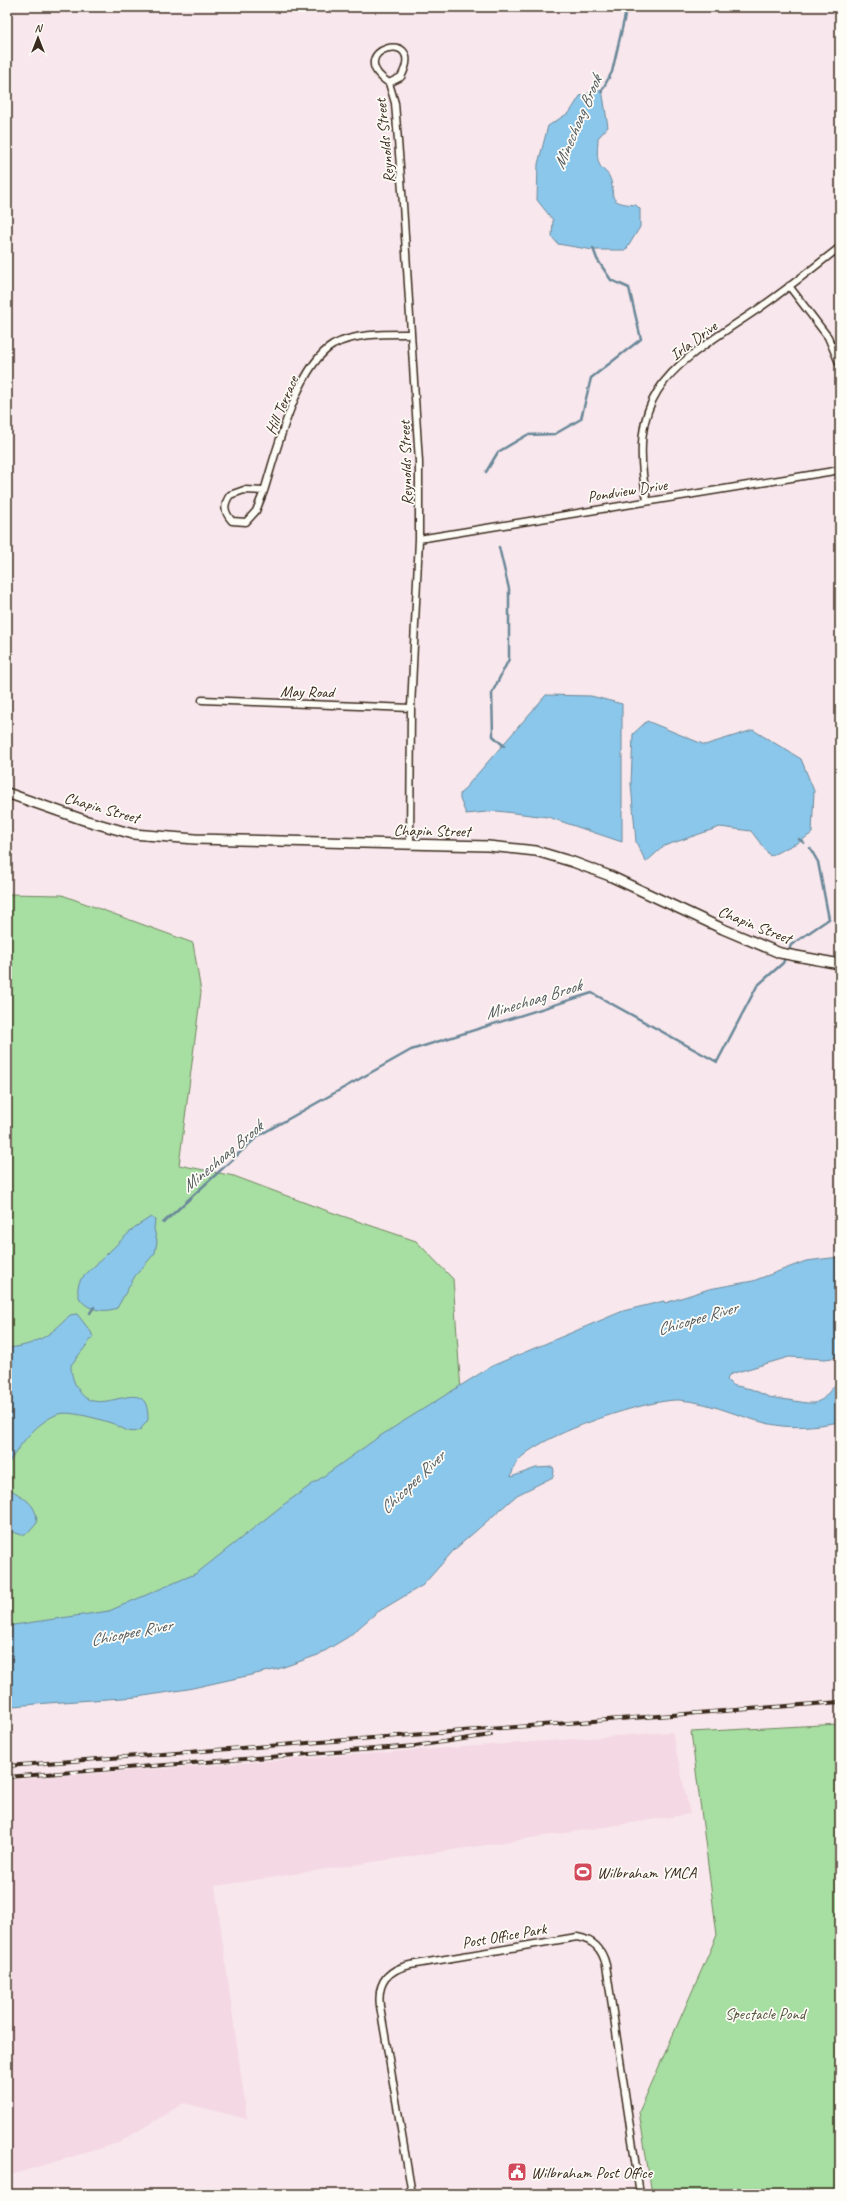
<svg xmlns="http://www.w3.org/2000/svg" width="847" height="2201" viewBox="0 0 847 2201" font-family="Caveat,sans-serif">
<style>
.built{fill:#f4d8e4}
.green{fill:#a7dea2;stroke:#718460}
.water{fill:#8bc7eb;stroke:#6b8899}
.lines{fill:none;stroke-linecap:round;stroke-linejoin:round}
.stream{stroke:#6b8899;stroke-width:2.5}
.minor-casing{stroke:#3b2a1e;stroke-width:9}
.secondary-casing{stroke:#3b2a1e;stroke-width:12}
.minor{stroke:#fdfcf7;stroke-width:6}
.secondary{stroke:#fdfcf7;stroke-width:9}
.rail-casing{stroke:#3b2a1e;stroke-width:4}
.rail{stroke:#fdfcf7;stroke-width:2.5;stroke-dasharray:8;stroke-linecap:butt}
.labels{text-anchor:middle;stroke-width:3.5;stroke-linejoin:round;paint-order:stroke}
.street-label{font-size:16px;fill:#3b2a1e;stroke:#fdfcf7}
.poi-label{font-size:16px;fill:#3b2a1e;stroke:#fdfcf7;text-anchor:start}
.park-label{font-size:16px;fill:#56573f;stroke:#fdfcf7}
.water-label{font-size:17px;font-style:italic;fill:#53595c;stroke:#fdfcf7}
</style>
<rect width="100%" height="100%" fill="#f8e7ec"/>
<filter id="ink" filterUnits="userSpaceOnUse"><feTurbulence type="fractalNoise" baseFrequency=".025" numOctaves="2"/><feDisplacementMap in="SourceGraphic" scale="8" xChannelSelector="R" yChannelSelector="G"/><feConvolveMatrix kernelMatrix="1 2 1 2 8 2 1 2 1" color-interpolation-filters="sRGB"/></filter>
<g filter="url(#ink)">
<path class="built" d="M672,1732L690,1814L215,1886L247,2119L184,2103L118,2143L7,2176V1780Z"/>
<path class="green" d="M7,894L62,895L193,943L201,992L179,1165L234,1176L319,1208L416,1241L453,1279L461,1392L186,1593L7,1635Z
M840,1724V2194H652L639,2112L717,1935L691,1732Z"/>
<path class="water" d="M602,89L608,127L598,138C598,145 596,157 599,163C600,168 606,171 609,176C618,194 602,203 636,205L640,209V227L626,250H593L558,244L552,237L553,220L537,200L538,164L548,126L570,112L580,96Z
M546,695L591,696L622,704V842L548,817L497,811L466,814L460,799V794Z
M647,721L705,745L753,730L801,759L814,791L812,833L801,841L770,856L751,831L720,827L664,846L646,862L636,842L631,784L633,734Z
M151,1217L155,1220L154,1229L157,1241L155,1253L135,1276L117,1308C97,1316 68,1303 81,1279L135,1227Z
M840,1257V1357L825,1359L789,1357L734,1373L729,1375L727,1380L732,1385L751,1389L769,1397L807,1403H815L823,1399L840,1379V1422C821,1425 802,1428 782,1426C747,1422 715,1402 679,1400C647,1399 530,1437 515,1465C513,1469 512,1473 511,1477L536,1468L553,1467L554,1471L553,1477L517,1495L454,1550L423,1585L376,1613L348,1637L318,1655L278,1669L188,1689L137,1697L48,1703L14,1706L7,1708V1626L109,1611L197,1573L283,1505L380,1436L492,1366L623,1311L664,1301L665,1303L709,1289L753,1281L806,1261Z
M77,1314L91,1332L93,1337L71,1365C71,1374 73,1381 78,1389C98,1425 149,1367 148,1420L140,1430C130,1435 123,1428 114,1424C103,1420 69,1410 58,1414C35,1423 19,1446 7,1466V1348C35,1346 51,1335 70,1315Z
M7,1487C20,1497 37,1501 37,1523L29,1532L22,1535L7,1530Z"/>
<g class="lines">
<path class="stream" d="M601,92L612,72L627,7
M486,472L498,452L527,435L555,434L581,419L591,378L641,339L629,288L611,280L597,259L593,248
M499,547L509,589V659L492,693L493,736L504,746
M799,839L804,843
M788,952L791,945L829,919L818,862L810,848
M163,1223L258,1136L411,1050L592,993L717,1062L757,986L783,963L786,956
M90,1313L94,1307"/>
<defs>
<path id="minor" d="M389,83C340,50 428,26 401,77L389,83L395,103L403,204L419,462V539L411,708L410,844
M789,286L828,337L840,365
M264,491L256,511L246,522L232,521C224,512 223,505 230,495L244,490L264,491C276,453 297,366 333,345C355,333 387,334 411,334
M647,500C625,387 674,366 758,309C786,290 813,268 840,247
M419,539L840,470
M202,700L411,708
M412,2194L380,2006C377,1983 387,1970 410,1965L577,1937C594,1940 602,1949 606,1965L640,2194"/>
<path id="secondary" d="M7,793L84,820L133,834L195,839L488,846L536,851L573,862L610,876L723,929L780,953L840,964"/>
</defs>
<use href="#minor" class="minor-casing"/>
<use href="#secondary" class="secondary-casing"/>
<use href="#minor" class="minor"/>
<use href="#secondary" class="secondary"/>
<defs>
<path id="rail" d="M7,1766L840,1702
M7,1777L415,1746L491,1735"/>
</defs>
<use href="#rail" class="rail-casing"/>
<use href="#rail" class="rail"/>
</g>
</g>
<defs>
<symbol id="stadium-square" viewBox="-11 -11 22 22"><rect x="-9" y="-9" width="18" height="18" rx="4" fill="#d1495b" stroke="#fdfcf7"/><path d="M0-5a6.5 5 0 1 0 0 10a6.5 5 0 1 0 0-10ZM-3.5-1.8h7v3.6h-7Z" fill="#fff"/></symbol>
<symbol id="civic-square" viewBox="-11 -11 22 22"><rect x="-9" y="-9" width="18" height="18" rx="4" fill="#d1495b" stroke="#fdfcf7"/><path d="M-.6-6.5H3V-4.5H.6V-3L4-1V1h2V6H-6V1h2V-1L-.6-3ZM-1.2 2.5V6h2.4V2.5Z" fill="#fff"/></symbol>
</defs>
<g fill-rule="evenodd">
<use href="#stadium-square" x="572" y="1861" width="22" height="22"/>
<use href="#civic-square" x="506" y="2161" width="22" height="22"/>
</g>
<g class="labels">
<g class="street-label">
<text transform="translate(384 141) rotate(-96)" y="6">Reynolds Street</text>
<text transform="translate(693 340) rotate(-37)" y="6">Irla Drive</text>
<text transform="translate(281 405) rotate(-67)" y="6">Hill Terrace</text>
<text transform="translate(405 463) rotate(-92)" y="6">Reynolds Street</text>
<text transform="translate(627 490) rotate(-9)" y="6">Pondview Drive</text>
<text transform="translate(307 691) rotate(1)" y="6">May Road</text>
<text transform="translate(102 807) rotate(16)" y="6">Chapin Street</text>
<text transform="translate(432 830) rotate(1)" y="6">Chapin Street</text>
<text transform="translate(755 924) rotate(22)" y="6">Chapin Street</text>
<text transform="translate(504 1935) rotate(-10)" y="6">Post Office Park</text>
</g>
<g class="poi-label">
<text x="597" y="1878">Wilbraham YMCA</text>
<text x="531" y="2178">Wilbraham Post Office</text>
</g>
<g class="park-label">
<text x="765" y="2019">Spectacle Pond</text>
</g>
<g class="water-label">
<text transform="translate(577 122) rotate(-67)" y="6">Minechoag Brook</text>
<text transform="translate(533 999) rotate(-17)" y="6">Minechoag Brook</text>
<text transform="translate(222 1156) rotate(-40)" y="6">Minechoag Brook</text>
<text transform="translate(697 1318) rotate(-16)" y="6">Chicopee River</text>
<text transform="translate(412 1482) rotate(-44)" y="6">Chicopee River</text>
<text transform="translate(131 1632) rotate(-11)" y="6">Chicopee River</text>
</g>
</g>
<rect width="847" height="2201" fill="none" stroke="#fdfcf7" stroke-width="24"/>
<rect x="12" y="12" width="823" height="2177" fill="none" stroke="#3b2a1e" stroke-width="1.5" filter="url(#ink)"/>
<g transform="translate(38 38)" stroke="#fdfcf7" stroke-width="3" paint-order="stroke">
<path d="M0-3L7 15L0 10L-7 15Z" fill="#3b2a1e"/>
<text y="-6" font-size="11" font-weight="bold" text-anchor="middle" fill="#3b2a1e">N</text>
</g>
</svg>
